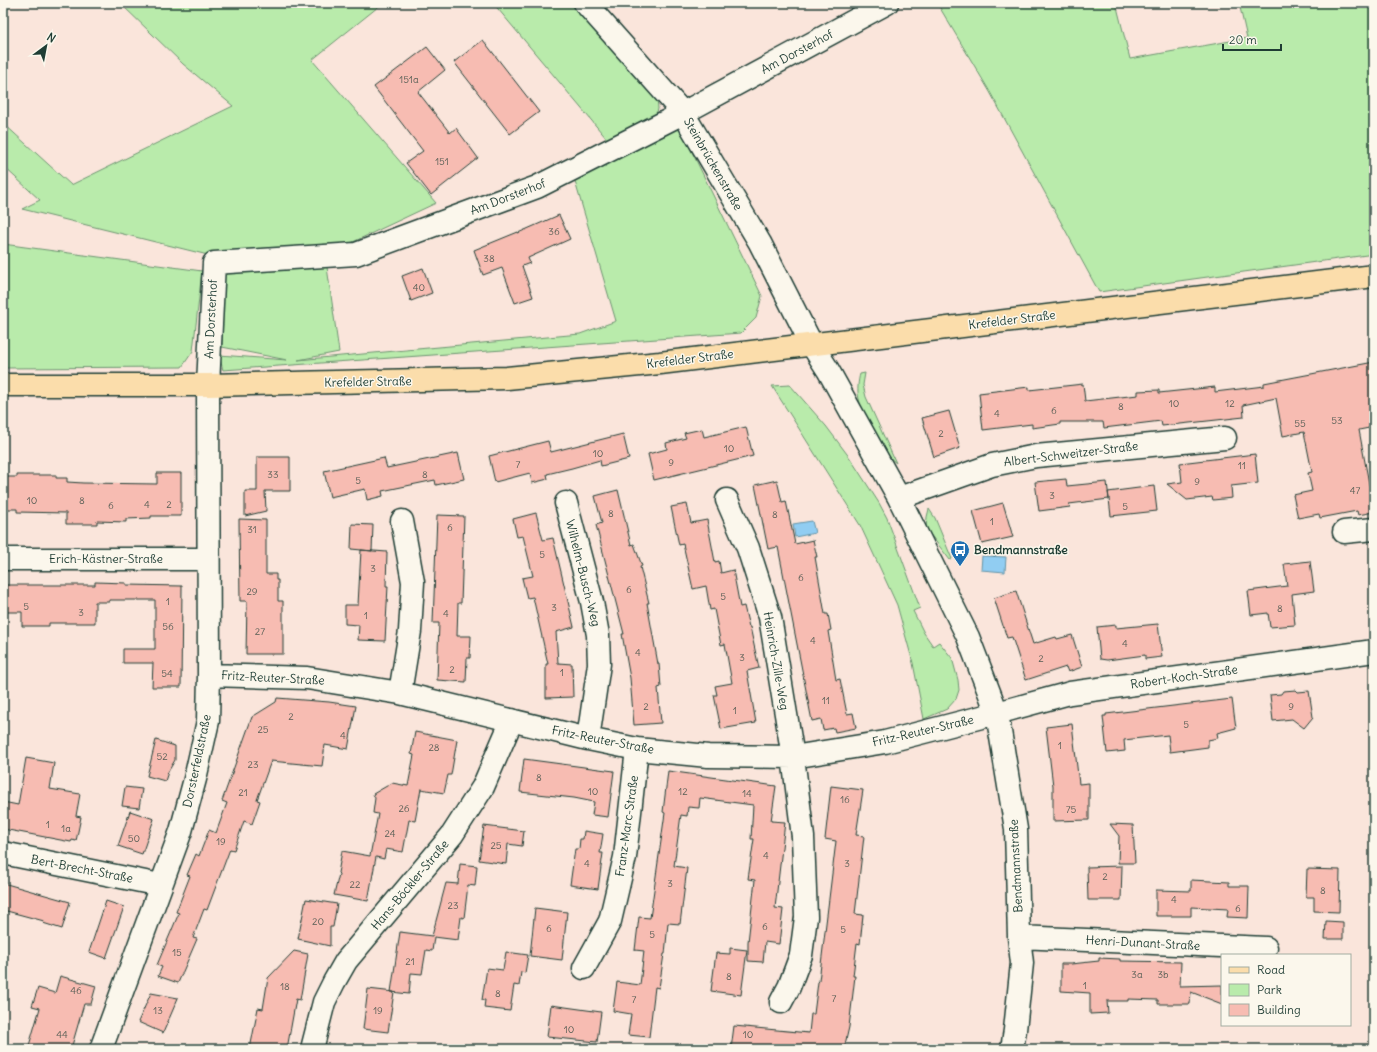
<svg xmlns="http://www.w3.org/2000/svg" width="1377" height="1052" viewBox="0 0 1377 1052" font-family="Delius,sans-serif">
<style>
.green{fill:#b9ebab;stroke:#6c9470}
.water{fill:#91cdf2;stroke:#6393a6}
.building{fill:#f7bcb2;stroke:#1f3d34}
.lines{fill:none;stroke-linecap:round;stroke-linejoin:round}
.minor-casing{stroke:#1f3d34;stroke-width:25}
.major-casing{stroke:#1f3d34;stroke-width:25}
.minor{stroke:#fbf7ec;stroke-width:22}
.major{stroke:#fbddab;stroke-width:22}
.labels{text-anchor:middle;stroke-width:3;stroke-linejoin:round;paint-order:stroke}
.number-label{font-size:10px;fill:#555d54}
.street-label{font-size:12px;fill:#1f3d34;stroke:#fbf7ec}
.poi-label{font-size:12px;font-weight:bold;fill:#1f3d34;stroke:#fbf7ec;text-anchor:start}
</style>
<rect width="100%" height="100%" fill="#fae5db"/>
<filter id="ink" filterUnits="userSpaceOnUse"><feTurbulence type="fractalNoise" baseFrequency=".025" numOctaves="2"/><feDisplacementMap in="SourceGraphic" scale="8" xChannelSelector="R" yChannelSelector="G"/><feConvolveMatrix kernelMatrix="1 2 1 2 8 2 1 2 1" color-interpolation-filters="sRGB"/></filter>
<g filter="url(#ink)">
<path class="green" d="M120,3H383L312,60L436,203L353,242L324,249L212,256L22,209L40,200L3,166V123L71,185L233,106L183,64Z
M493,3H572L657,96L658,109L654,119L612,145Z
M937,3H1116L1130,59L1247,38L1239,3H1374V254L1099,292L990,92Z
M678,123L762,296L756,318L741,333L223,370L219,355L287,360L222,347L224,274L326,260L339,352L298,360L580,334L616,321L571,168Z
M3,244L202,271L193,351L182,367L3,368Z
M865,373L863,385L866,397L896,463C881,452 863,417 859,399C857,391 858,381 860,374Z
M790,385L826,426L850,458L879,503L887,518L920,608L913,611L924,633L933,646L939,642L952,658L958,680L959,690L956,699L947,709L924,719L913,663L897,605L880,568L860,525L772,386Z
M929,509L935,518L952,559L950,560L926,529L927,517Z"/>
<path class="water" d="M812,521L815,533L795,537L793,524Z
M982,556L1006,557L1005,572L981,570Z"/>
<path class="building" d="M483,40L539,112L510,134L454,62Z
M427,47L445,70L418,92L450,133L456,128L478,158L431,195L406,163L423,151L374,87Z
M559,215L570,239L528,258L530,263L522,266L533,297L515,303L502,268L483,275L474,250L518,232V233Z
M423,268L432,293L411,301L402,276Z
M1374,362V427L1359,430L1370,489L1374,488V512L1358,515L1357,511L1320,518L1319,514L1298,518L1293,495L1312,491L1308,473L1312,472L1304,432L1283,436L1276,398L1243,405L1244,417L1162,426L1161,421L1104,428L1103,422H1060V424L1032,428V424L983,430L979,393L1029,387V390L1083,384L1085,401L1138,395V391L1159,390V393L1215,387V392L1264,386V383Z
M949,411L960,448L934,457L922,418Z
M746,427L753,456L654,480L648,454L667,449L666,443L686,438L684,433L702,429L704,437Z
M623,434L629,459L601,466L600,460L572,468L547,474L548,479L532,483L530,473L495,482L489,456L548,441L551,452Z
M458,453L464,479L436,485L435,480L382,491L383,496L367,500L365,489L330,497L324,471L384,458L387,468Z
M1255,454L1258,483L1231,486L1232,498L1213,500L1212,497L1187,500L1167,484L1182,482L1180,463Z
M257,457H290V491H265L266,511L245,516V491H257Z
M157,473H181V516H151V518L126,519V522L97,521V524H66V513L17,512V509H3V477H17V475H56V478H67V482L83,483L157,484Z
M1066,479L1067,486L1107,482L1109,499L1108,492L1154,486L1157,511L1111,516L1109,499L1069,504L1070,507L1039,511L1035,482Z
M777,480L782,502L786,501L795,544L813,540L817,557H815L825,614H828L831,630L828,631L836,680L840,679L847,714L853,713L856,728L835,732L834,728L823,730L821,719L812,721L778,547L768,549L755,485Z
M618,490L631,545L634,544L642,566L640,567L649,603H647L658,664H659L661,687L658,688L661,723L634,725L630,678L622,634H624L596,525L602,523L595,496Z
M1003,503L1013,537L982,544L973,511Z
M687,504L691,523L707,520L715,562L719,561L721,573L733,570L740,607L744,606L749,627H750L759,668L747,671L756,723L721,729L714,695H717L715,686L732,683L725,644L721,645L714,609L710,610L706,586L693,589L683,544L679,545L671,507Z
M536,513L543,540L553,538L574,627L556,632L558,663L572,664L573,697L546,698V664H548L533,597L527,598L522,578L533,576L523,536L517,537L513,519Z
M437,515L464,516L461,603H458L457,636H471L470,658H467L466,682L437,680L439,623H433Z
M239,519L266,520V574H276V580H278V601H283V654H246L247,601H240Z
M352,524L373,525L372,551L351,549Z
M361,550L387,552L386,586H388L385,641L358,640L359,625L345,624V605H358Z
M1310,561L1314,591L1292,594L1295,625L1270,627L1268,613L1251,615L1248,591L1287,586L1284,564Z
M95,582L126,583V585L182,586L181,687H152L153,663H123V649H155V600H109V602H95V623H49V626H22V612H3V585H95Z
M1016,591L1033,644L1056,637L1057,639L1072,635L1082,667L1068,672L1066,667L1026,680L1012,637L1007,638L994,598Z
M1158,624L1162,657L1145,659V655L1107,660L1100,659L1097,627L1116,625V628Z
M1296,690L1298,692L1309,691L1313,717L1304,728L1292,719L1273,721L1270,695L1281,694L1283,691Z
M277,698L329,702L356,706L348,749L325,745L322,766L271,761L257,800L260,801L252,824L244,821L234,850L230,849L207,910L204,909L193,938L197,939L178,983L158,976L162,967L157,965L179,913L176,912L190,876L187,875L196,854L199,856L209,830L216,833L227,803L222,801L252,717L276,702Z
M1232,699L1236,728L1217,733L1218,738L1208,740V747L1170,752L1168,735L1124,740L1125,751L1107,753L1103,716H1106V714Z
M1072,724L1079,784L1089,783V820L1053,821V786L1046,727Z
M415,732L457,740L451,775H448L444,793L421,789L415,821L409,820L403,852L386,849L384,859L376,857L368,901L334,895L339,874L338,873L342,851L370,856L378,814L373,813L375,798L373,794L392,783L408,786L414,755L411,754Z
M156,740L175,746V760L168,772L165,781L147,776Z
M26,758L54,763L50,789L80,794L76,816L81,817L76,841L72,840L71,842L3,829V802L18,805Z
M524,759L614,771L608,817L592,815L594,802L574,798L520,792Z
M668,771L776,786L771,821L785,822L775,908L783,909L779,944L765,942L763,962L748,961V942L755,880L748,879L754,839H751L753,805L700,798L699,808L688,807L687,816L681,815L674,866L687,868L680,924L668,923L665,954H664L659,988L655,987L649,1037L628,1035L631,1014L613,1011L617,982L640,985L644,951L635,950L639,917L650,918L665,813L663,812Z
M831,786L863,790L856,835L864,836L855,914L863,915L860,944L857,943L853,976H855L849,1027L844,1049H731L734,1026L809,1033L811,1014H814L818,982L819,981L836,841L825,839Z
M125,787L142,789L139,808L122,806Z
M130,811L154,819L142,854L118,846Z
M1110,824L1133,825L1135,863H1118L1119,836Z
M484,826L524,831L522,846L508,844L506,864L479,860Z
M584,831L603,834L600,853H603L598,889L570,885L575,849H579L580,839H583Z
M460,864L477,866L475,886L468,885L464,918L461,917L458,940L434,937L432,951L426,950L422,974L411,973L409,994L391,992L400,932L432,936L446,883L458,884Z
M1122,866L1121,900H1088L1087,867Z
M1307,869L1340,870L1339,912L1314,911V897H1306Z
M1191,880L1229,882V886H1249L1248,918L1227,917L1228,909L1191,907V916H1156V890L1191,891Z
M3,883L70,902L62,929L43,923L44,921L3,910Z
M306,899L337,904L333,927H330V946L298,939Z
M106,901L124,907L106,958L89,952Z
M535,908L567,912L562,960L530,956Z
M1326,921L1343,922V939H1325Z
M730,948L747,950L741,995L711,991L716,953L730,954Z
M294,951L308,954L300,1000L296,999L287,1049H250L258,1008L263,1009L268,978Z
M506,952L528,955L525,973L521,972L519,986L514,985L510,1011L484,1008L485,1000H482L487,968L503,970Z
M1099,958L1120,959V961L1181,962L1180,986L1222,985V1004L1191,992L1190,1004H1158V1000L1128,999V1001H1107L1108,1013L1090,1014V993L1061,991V964H1071L1099,961Z
M60,976L96,986L91,1004H84L71,1049H28L40,1008L32,1006L38,988L55,993Z
M368,989L394,992L388,1032L363,1029Z
M151,993L178,998L163,1033L138,1022Z
M551,1005L601,1012L597,1042L547,1037Z"/>
<g class="lines">
<defs>
<path id="minor" d="M585,3L683,113L760,243L812,345L828,370L899,498L968,637L997,713L1016,829L1019,937L1022,963L1015,1030L1012,1049
M899,498L992,465L1036,456L1225,438
M727,500L748,548L770,617L793,757L803,837L806,917L801,955L789,987L781,1002
M566,503L592,602L598,635L599,664L588,739
M1344,532L1374,529
M3,559H208
M209,675L307,678L400,693L588,739L637,749L708,756L793,757L885,742L997,713L1070,693L1374,651
M400,693L410,631L413,582L402,521
M3,853L160,885
M1019,937L1266,948
M584,968L610,921L625,857L637,749
M101,1049L181,831L195,779L208,721L209,675L208,385L214,263L356,254L537,187L683,113L887,3
M312,1049L324,1002L334,982L346,961L452,835L483,787L512,720"/>
<path id="major" d="M3,385H208L507,378L660,363L1374,276"/>
</defs>
<use href="#minor" class="minor-casing"/>
<use href="#major" class="major-casing"/>
<use href="#minor" class="minor"/>
<use href="#major" class="major"/>
</g>
</g>
<defs>
<symbol id="bus-pin" viewBox="-11 -11 22 30"><path d="M0 17L-7.5 6A9.5 9.5 0 1 1 7.5 6Z" fill="#1f6fb2" stroke="#fbf7ec"/><path d="M-5-6H5V4H4V6H2V4H-2V6H-4V4H-5ZM-3.5-4V0h7V-4ZM-3.5 1.2v1.5H-2V1.2ZM2 1.2v1.5H3.5V1.2Z" fill="#fff"/></symbol>
</defs>
<g fill-rule="evenodd">
<use href="#bus-pin" x="949" y="539" width="22" height="30"/>
</g>
<g class="labels">
<g class="number-label">
<text x="409" y="83">151a</text>
<text x="442" y="165">151</text>
<text x="554" y="235">36</text>
<text x="489" y="262">38</text>
<text x="419" y="291">40</text>
<text x="1174" y="407">10</text>
<text x="1230" y="407">12</text>
<text x="1121" y="410">8</text>
<text x="1054" y="414">6</text>
<text x="997" y="417">4</text>
<text x="1337" y="424">53</text>
<text x="1300" y="427">55</text>
<text x="941" y="437">2</text>
<text x="729" y="452">10</text>
<text x="598" y="457">10</text>
<text x="671" y="466">9</text>
<text x="518" y="468">7</text>
<text x="1242" y="469">11</text>
<text x="273" y="478">33</text>
<text x="425" y="478">8</text>
<text x="358" y="484">5</text>
<text x="1197" y="485">9</text>
<text x="1355" y="494">47</text>
<text x="1052" y="499">3</text>
<text x="32" y="504">10</text>
<text x="82" y="504">8</text>
<text x="147" y="508">4</text>
<text x="169" y="508">2</text>
<text x="111" y="509">6</text>
<text x="1125" y="510">5</text>
<text x="611" y="517">8</text>
<text x="775" y="518">8</text>
<text x="992" y="525">1</text>
<text x="450" y="531">6</text>
<text x="252" y="533">31</text>
<text x="542" y="558">5</text>
<text x="373" y="572">3</text>
<text x="801" y="581">6</text>
<text x="629" y="593">6</text>
<text x="252" y="595">29</text>
<text x="723" y="600">5</text>
<text x="168" y="605">1</text>
<text x="26" y="610">5</text>
<text x="554" y="611">3</text>
<text x="1280" y="612">8</text>
<text x="81" y="616">3</text>
<text x="446" y="617">4</text>
<text x="366" y="619">1</text>
<text x="168" y="630">56</text>
<text x="260" y="635">27</text>
<text x="813" y="644">4</text>
<text x="1125" y="647">4</text>
<text x="638" y="656">4</text>
<text x="742" y="661">3</text>
<text x="1041" y="662">2</text>
<text x="452" y="673">2</text>
<text x="562" y="676">1</text>
<text x="167" y="677">54</text>
<text x="826" y="704">11</text>
<text x="646" y="710">2</text>
<text x="1291" y="710">9</text>
<text x="735" y="714">1</text>
<text x="291" y="720">2</text>
<text x="1186" y="728">5</text>
<text x="263" y="733">25</text>
<text x="343" y="739">4</text>
<text x="1060" y="749">1</text>
<text x="434" y="751">28</text>
<text x="162" y="760">52</text>
<text x="253" y="768">23</text>
<text x="539" y="781">8</text>
<text x="593" y="795">10</text>
<text x="683" y="795">12</text>
<text x="243" y="796">21</text>
<text x="747" y="797">14</text>
<text x="845" y="803">16</text>
<text x="404" y="812">26</text>
<text x="1071" y="813">75</text>
<text x="48" y="828">1</text>
<text x="66" y="832">1a</text>
<text x="390" y="837">24</text>
<text x="134" y="842">50</text>
<text x="221" y="845">19</text>
<text x="496" y="849">25</text>
<text x="766" y="859">4</text>
<text x="587" y="867">4</text>
<text x="847" y="867">3</text>
<text x="1105" y="880">2</text>
<text x="670" y="887">3</text>
<text x="355" y="888">22</text>
<text x="1323" y="894">8</text>
<text x="1174" y="903">4</text>
<text x="453" y="909">23</text>
<text x="1238" y="912">6</text>
<text x="318" y="925">20</text>
<text x="765" y="930">6</text>
<text x="549" y="932">6</text>
<text x="843" y="933">5</text>
<text x="652" y="938">5</text>
<text x="177" y="956">15</text>
<text x="410" y="965">21</text>
<text x="1137" y="978">3a</text>
<text x="1163" y="978">3b</text>
<text x="729" y="980">8</text>
<text x="1085" y="989">1</text>
<text x="285" y="990">18</text>
<text x="76" y="994">46</text>
<text x="498" y="997">8</text>
<text x="834" y="1002">7</text>
<text x="634" y="1003">7</text>
<text x="158" y="1014">13</text>
<text x="378" y="1014">19</text>
<text x="569" y="1033">10</text>
<text x="62" y="1038">44</text>
<text x="748" y="1038">10</text>
</g>
<g class="street-label">
<text transform="translate(797 52) rotate(-28)" y="4">Am Dorsterhof</text>
<text transform="translate(713 164) rotate(60)" y="4">Steinbrückenstraße</text>
<text transform="translate(508 197) rotate(-21)" y="4">Am Dorsterhof</text>
<text transform="translate(211 319) rotate(-87)" y="4">Am Dorsterhof</text>
<text transform="translate(1012 320) rotate(-7)" y="4">Krefelder Straße</text>
<text transform="translate(690 359) rotate(-7)" y="4">Krefelder Straße</text>
<text transform="translate(368 382) rotate(-1)" y="4">Krefelder Straße</text>
<text transform="translate(1071 454) rotate(-7)" y="4">Albert-Schweitzer-Straße</text>
<text x="106" y="563">Erich-Kästner-Straße</text>
<text transform="translate(583 573) rotate(76)" y="4">Wilhelm-Busch-Weg</text>
<text transform="translate(776 661) rotate(80)" y="4">Heinrich-Zille-Weg</text>
<text transform="translate(1184 677) rotate(-8)" y="4">Robert-Koch-Straße</text>
<text transform="translate(273 678) rotate(3)" y="4">Fritz-Reuter-Straße</text>
<text transform="translate(923 731) rotate(-13)" y="4">Fritz-Reuter-Straße</text>
<text transform="translate(603 740) rotate(11)" y="4">Fritz-Reuter-Straße</text>
<text transform="translate(197 761) rotate(-78)" y="4">Dorsterfeldstraße</text>
<text transform="translate(627 826) rotate(-82)" y="4">Franz-Marc-Straße</text>
<text transform="translate(1016 866) rotate(-93)" y="4">Bendmannstraße</text>
<text transform="translate(82 869) rotate(11)" y="4">Bert-Brecht-Straße</text>
<text transform="translate(410 885) rotate(-50)" y="4">Hans-Böckler-Straße</text>
<text transform="translate(1143 943) rotate(3)" y="4">Henri-Dunant-Straße</text>
</g>
<g class="poi-label">
<text x="974" y="554">Bendmannstraße</text>
</g>
</g>
<rect width="1377" height="1052" fill="none" stroke="#fbf7ec" stroke-width="16"/>
<rect x="8" y="8" width="1361" height="1036" fill="none" stroke="#1f3d34" stroke-width="1.5" filter="url(#ink)"/>
<rect x="1221" y="954" width="130" height="72" fill="#fbf7ec" stroke="#a3ada2"/>
<rect x="1229" y="967" width="20" height="6" fill="#fbddab" stroke="#a3ada2"/>
<text x="1257" y="974" font-size="12" fill="#1f3d34">Road</text>
<rect x="1229" y="984" width="20" height="12" fill="#b9ebab" stroke="#a3ada2"/>
<text x="1257" y="994" font-size="12" fill="#1f3d34">Park</text>
<rect x="1229" y="1004" width="20" height="12" fill="#f7bcb2" stroke="#a3ada2"/>
<text x="1257" y="1014" font-size="12" fill="#1f3d34">Building</text>
<g transform="translate(46 46) rotate(32)" stroke="#fbf7ec" stroke-width="3" paint-order="stroke">
<path d="M0-3L7 15L0 10L-7 15Z" fill="#1f3d34"/>
<text y="-6" font-size="11" font-weight="bold" text-anchor="middle" fill="#1f3d34">N</text>
</g>
<path d="M1223 44v6h58v-6" fill="none" stroke="#1f3d34" stroke-width="2"/>
<text x="1229" y="44" font-size="12" fill="#1f3d34" stroke="#fbf7ec" stroke-width="3" paint-order="stroke">20 m</text>
</svg>
